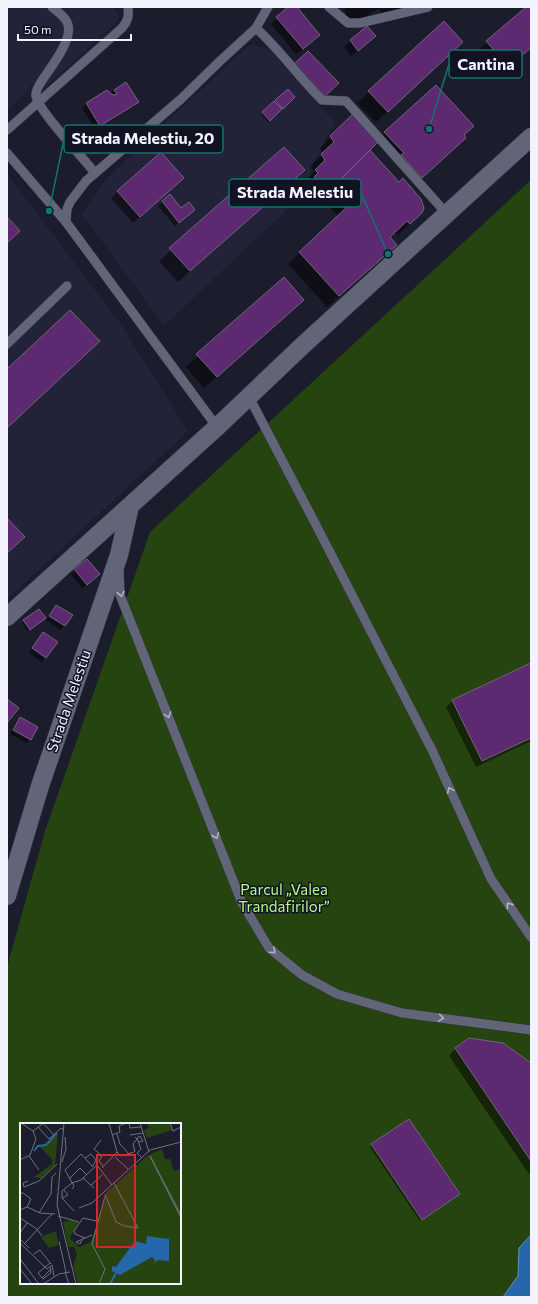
<svg xmlns="http://www.w3.org/2000/svg" width="538" height="1304" viewBox="0 0 538 1304" font-family="Commissioner,sans-serif">
<style>
.built{fill:#222339}
.green{fill:#26440f;fill-rule:evenodd}
.water{fill:#2666aa;stroke:#6390c4}
.shadow{fill:#0007}
.building{fill:#5d2a72;stroke:#716577}
.lines{fill:none;stroke-linecap:round;stroke-linejoin:round}
.lane-casing{stroke:#353543;stroke-width:10}
.street-casing{stroke:#353543;stroke-width:19}
.lane{stroke:#626478;stroke-width:9}
.street{stroke:#626478;stroke-width:18}
.oneway{stroke:#b1b3c2}
.labels{text-anchor:middle;stroke-width:3;stroke-linejoin:round;paint-order:stroke}
.street-label{font-size:15px;fill:#f2f3ff;stroke:#121322}
.park-label{font-size:15px;fill:#b6fa8c;stroke:#121322}
.inset-river{fill:none;stroke:#2666aa;stroke-width:2}
.inset-road{fill:none;stroke:#717280;stroke-width:1}
.view{fill:#d62828;fill-opacity:0.15;stroke:#d62828;stroke-width:2}
.inset-edge{fill:none;stroke:#f2f3ff;stroke-width:2}
.leader{fill:none;stroke:#0f766e;stroke-width:1.5}
.callout-dot{fill:#0f766e;stroke:#121322;stroke-width:1.5}
.callout{fill:#121322;stroke:#0f766e;stroke-width:1.5}
.callout-label{font-size:16px;text-anchor:middle;font-weight:bold;fill:#f2f3ff}
</style>
<rect width="100%" height="100%" fill="#1b1c2c"/>
<path class="built" d="M7,7H113L119,17L117,22L41,91L32,83L29,89L7,110Z
M250,45L268,48L335,123L310,170V188L164,326L82,214L101,185L156,131Z
M7,174L118,320L188,431L7,599Z"/>
<path class="green" d="M531,180V1297H7V967L45,831L150,532ZM21,1124H180V1283H21Z"/>
<path class="water" d="M531,1235V1297H503L518,1276L519,1248Z"/>
<path class="shadow" d="M289,7H296L313,41L296,54L271,24Z
M344,7H401L399,9L381,13L380,9L373,11L365,18L348,22Z
M527,7H531V49L496,78L475,53Z
M444,22L450,53L376,122L357,103Z
M367,27L368,43L351,56L344,47Z
M114,90L138,102L133,106L96,130L82,108L86,104L107,91L110,94Z
M287,90L294,97L268,122L261,115Z
M385,132L462,136L460,142L418,181L381,136Z
M331,136L368,150L421,213L398,235L395,232L389,238L384,256L327,307L288,264L338,216L321,198L318,197L314,200L303,189L307,185L304,182L314,172L310,166L323,154L320,148Z
M284,149L303,170L178,282L159,261Z
M161,153L176,184L133,223L111,198Z
M169,196L181,210L190,214L175,226L158,206Z
M284,279L303,300L204,388L186,367Z
M87,560L95,578L82,588L71,574Z
M56,606L65,625L60,630L46,620Z
M38,610L43,620L28,631L22,623Z
M39,638L46,658L41,662L29,653Z
M531,664V741L476,767L446,707L452,701Z
M20,718L30,739L26,743L10,734L16,722Z
M470,1039L531,1064V1173L529,1174L449,1056L455,1049Z
M372,1145L457,1196L420,1221L370,1147Z"/>
<path class="building" d="M288,7H297L320,35L303,49L276,17Z
M526,7H531V48L508,67L486,41Z
M444,21L463,42L388,112L368,91Z
M367,26L376,36L358,51L350,40Z
M308,51L339,83L325,96L294,64Z
M126,82L139,102L100,126L86,103L107,90L113,95L117,94L114,90Z
M436,85L474,126L464,135L466,138L422,178L401,155L404,153L384,132Z
M288,89L295,97L283,109L275,100Z
M274,101L282,109L270,121L262,112Z
M354,113L379,141L332,188L330,186L326,190L314,177L318,173L315,170L325,160L321,154L334,142L330,136Z
M284,147L305,170L190,271L169,248Z
M370,150L399,182L403,178L421,199L424,208L422,213L410,224L407,221L390,237L397,245L339,296L299,252L349,205L333,187Z
M161,152L184,178L140,217L117,191Z
M170,194L181,208L189,202L195,210L179,223L162,201Z
M7,217L20,231L7,243Z
M284,277L304,300L217,377L196,354Z
M70,310L100,341L7,428V369Z
M7,518L25,537L7,553Z
M87,559L100,574L87,585L74,569Z
M56,605L73,615L65,626L49,616Z
M39,609L46,618L30,630L23,620Z
M43,632L58,642L46,658L32,648Z
M531,663V738L482,761L452,700Z
M7,699L19,708L7,723Z
M20,717L38,727L31,740L13,730Z
M469,1038L503,1043L531,1063V1161L455,1048Z
M409,1119L460,1194L422,1220L371,1144Z"/>
<g class="lines">
<defs>
<path id="lane" d="M52,7C57,11 64,16 67,22C75,37 51,67 43,79C40,84 35,90 36,96C37,109 85,160 95,173
M329,7L348,23H360L428,7
M256,28C280,50 299,77 322,100L346,101L447,214
M7,130L122,28C128,21 129,16 128,7
M7,153L66,222L217,427
M66,222L67,209L70,202L86,181L181,99L220,61L256,28L268,7
M7,344L67,286
M249,397L316,525L432,750L491,879L531,937
M119,568L120,595L168,716L242,903L269,948L302,975L337,994L402,1013L531,1030"/>
<path id="street" d="M7,617L217,427L302,346L531,137
M7,896L40,786L119,555L130,506"/>
</defs>
<use href="#lane" class="lane-casing"/>
<use href="#street" class="street-casing"/>
<use href="#lane" class="lane"/>
<use href="#street" class="street"/>
</g>
<defs><path id="oneway-chevron" d="M-2-3.5L2.5 0L-2 3.5" fill="none" stroke-width="1.6" stroke-linecap="round" stroke-linejoin="round"/></defs>
<g class="oneway">
<use href="#oneway-chevron" transform="translate(121 594) rotate(79)"/>
<use href="#oneway-chevron" transform="translate(168 715) rotate(69)"/>
<use href="#oneway-chevron" transform="translate(450 790) rotate(-114)"/>
<use href="#oneway-chevron" transform="translate(216 836) rotate(68)"/>
<use href="#oneway-chevron" transform="translate(509 905) rotate(-125)"/>
<use href="#oneway-chevron" transform="translate(273 951) rotate(42)"/>
<use href="#oneway-chevron" transform="translate(441 1018) rotate(9)"/>
</g>
<g class="labels">
<g class="street-label">
<text transform="translate(69 701) rotate(-71)" y="5">Strada Melestiu</text>
</g>
<g class="park-label">
<text x="284" y="895">Parcul „Valea<tspan x="284" dy="17">Trandafirilor”</tspan></text>
</g>
</g>
<g transform="translate(20 1123)">
<rect width="161" height="161" fill="#1b1c2c"/>
<path d="M129,0H149L152,7L127,15L124,7L129,5L127,1ZM38,11L35,42L21,55L14,54L32,41V36L20,24ZM142,26L145,36H150L154,48L161,46V161H58L53,143L57,131L54,124H48L43,99L52,97L58,100L50,115L59,124L71,119L87,69L127,33ZM36,108L38,122L29,125L21,114Z" fill="#26440f"/>
<path d="M127,113L149,116V138L137,137L134,141L135,137L132,134L100,152L92,148V143L96,144L115,118L126,121Z" fill="#2666aa"/>
<path class="inset-river" d="M14,28L18,23L26,22L37,10M90,161L96,150"/>
<path class="inset-road" d="M23,0L34,12M44,0L37,82L56,161M89,0L97,29L101,33L114,29M109,0L110,5L121,4M120,0L129,29M150,0L153,8L161,4M18,4L29,16L41,5L44,7M13,8L24,0M97,11L100,21L109,31M92,12L100,9L99,3L107,0M110,12L123,10M115,14L117,16L113,21L115,29M81,17L74,26L82,33L79,38L84,44M119,19L123,18L120,13L117,15L121,26L117,30L122,35M9,33L19,47M95,34L109,47M65,35L71,31L76,37L73,43M0,37L10,32L16,16L13,8L1,0M42,39L46,26L45,14M82,45L97,29M63,55L74,65M49,56L60,45L67,52M8,58L3,60L4,64L19,58L37,41M71,62L82,52M52,66L54,63L45,47L61,31L73,44M44,67L48,72L42,75V68L52,60L61,57L77,42L92,62M0,70H3L11,76L7,84L0,87M85,71L96,99L105,103L118,105L94,60M42,75L54,88M7,84L20,90L35,91M59,85L72,80L130,27L161,19M19,90L31,71L32,54L36,50M161,92L130,33L161,95M38,93L59,99M0,95L17,106L22,113M0,110L7,100M72,112L65,115L55,111L54,108L63,95L76,98M0,116L9,125M62,117L60,121L56,119L65,115M39,118L46,149M0,120L27,146L32,142L34,153M5,120L32,91M14,131L20,127L31,141M0,136L19,161M30,140L18,150L23,156L31,150L30,144M0,146L12,161M45,149L49,161M22,155L31,146M23,161L39,151L50,149M79,161L85,146L72,121L85,73"/>
<path class="view" d="M77,32H115V124H77Z"/>
<rect width="161" height="161" class="inset-edge"/>
</g>
<path class="leader" d="M429 129L449 64M49 211L64 139M388 254L361 193"/>
<g class="callout-dot">
<circle cx="429" cy="129" r="4"/>
<circle cx="49" cy="211" r="4"/>
<circle cx="388" cy="254" r="4"/>
</g>
<g class="callout">
<rect x="449" y="50" width="73" height="28" rx="4"/>
<rect x="64" y="125" width="159" height="28" rx="4"/>
<rect x="229" y="179" width="132" height="28" rx="4"/>
</g>
<g class="callout-label">
<text x="486" y="70">Cantina</text>
<text x="143" y="144">Strada Melestiu, 20</text>
<text x="295" y="198">Strada Melestiu</text>
</g>
<rect width="538" height="1304" fill="none" stroke="#f2f3ff" stroke-width="16"/>
<path d="M18 34v6h113v-6" fill="none" stroke="#f2f3ff" stroke-width="2"/>
<text x="24" y="34" font-size="12" fill="#f2f3ff" stroke="#121322" stroke-width="3" paint-order="stroke">50 m</text>
</svg>
